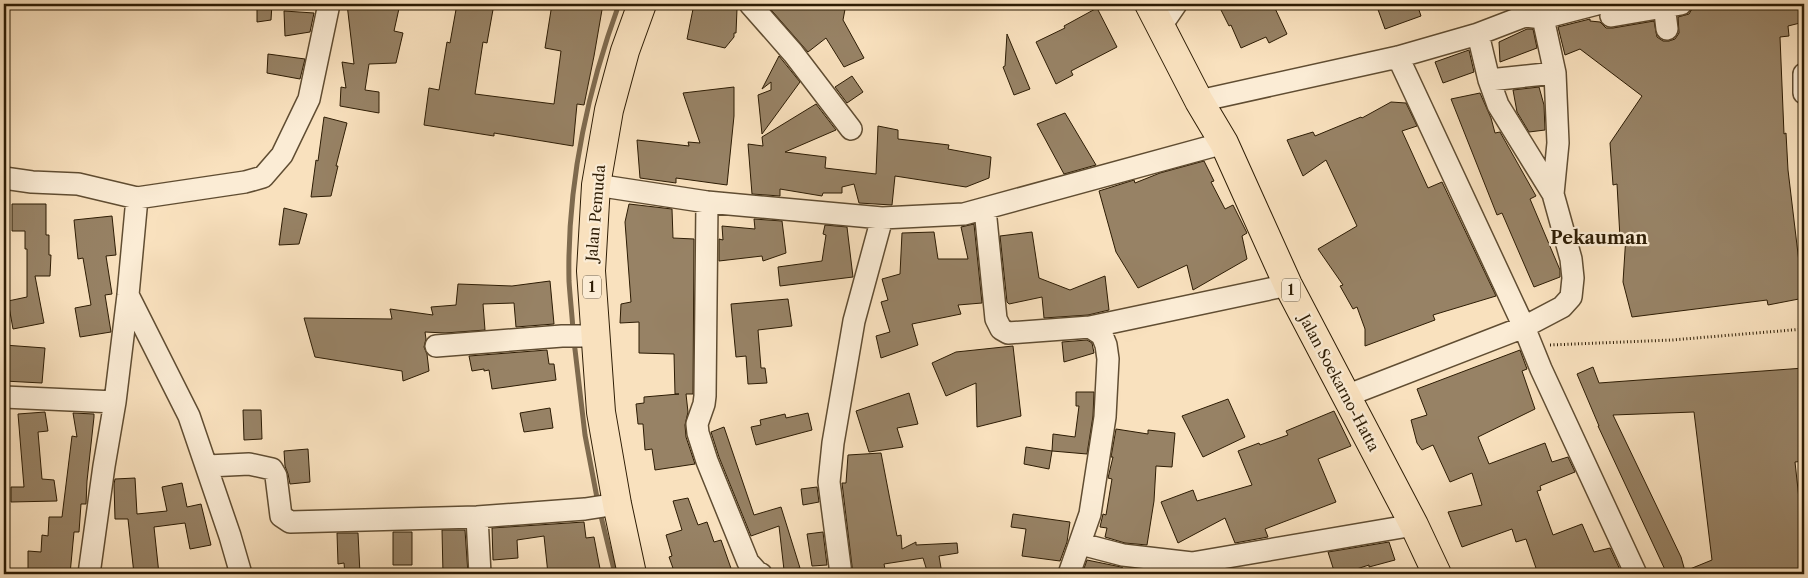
<svg xmlns="http://www.w3.org/2000/svg" width="1808" height="578" viewBox="0 0 1808 578" font-family="'Libre Caslon Text',serif">
<style>
.lines{fill:none;stroke-linecap:round;stroke-linejoin:round}
.stream{stroke:#7e6a4e;stroke-width:5}
.building{fill:#978265;stroke:#2d1c04;fill-rule:evenodd}
.minor-casing{stroke:#604d32;stroke-width:24}
.highway-casing{stroke:#2d1c04;stroke-width:30}
.path{stroke:#2d1c04;stroke-width:3;stroke-dasharray:1 2.5;stroke-linecap:butt}
.minor{stroke:#fbecd5;stroke-width:21}
.highway{stroke:#f9e1be;stroke-width:28}
.labels{text-anchor:middle;stroke-width:4.5;stroke-linejoin:round;paint-order:stroke}
.shield{fill:#fbecd5;stroke:#6b5a43;stroke-width:1}
.shield-label{font-size:14px;font-weight:bold;fill:#2d1c04}
.street-label{font-size:15px;fill:#2d1c04;stroke:#fbecd5}
.quarter-label{font-size:18px;font-weight:bold;fill:#2d1c04;stroke:#fbecd5}
</style>
<rect width="100%" height="100%" fill="#f9e1be"/>
<filter id="stains"><feTurbulence type="fractalNoise" baseFrequency=".004" numOctaves="4"/><feColorMatrix values="0 0 0 0 .2 0 0 0 0 .09 0 0 0 0 .02 0 0 0 .5 -.17"/></filter>
<radialGradient id="worn" r=".72"><stop offset=".6" stop-color="#630" stop-opacity="0"/><stop offset="1" stop-color="#630" stop-opacity=".3"/></radialGradient>
<g class="lines">
<path class="stream" d="M573,330C572,314 570,297 569,281C567,187 587,92 619,4
M574,341L585,435L598,503
M600,512L615,574"/>
</g>
<path class="building" d="M257,4H272L271,20L257,22Z
M347,4L377,7L378,4H400L394,31L403,33L396,63L369,64L365,90L379,92V113L340,106L341,87L346,88L342,62L354,64Z
M457,4H494L487,43L483,42L475,94L554,104L561,51L545,48L552,4H603L594,56L584,105L577,104L573,146L494,133V136L424,125L429,88L439,90L447,42L450,43Z
M694,4H732L737,9L736,33H734V37L725,48L687,39Z
M766,4H846L843,20L864,58L844,67L826,38L808,52Z
M1218,4H1273L1287,34L1269,43L1266,37L1241,48L1231,25L1229,26Z
M1376,4H1417L1421,16L1385,29Z
M1733,4H1804V22L1788,26L1789,36L1780,37L1784,134L1786,133L1788,170L1799,262L1804,261V298L1768,305L1767,300L1632,317L1623,282L1626,235L1620,238L1617,184L1613,185L1610,143L1642,96L1580,49L1565,55L1558,27L1590,19V21L1600,22L1606,28H1613L1654,21L1657,37L1663,41H1669L1675,39L1679,33L1678,17L1689,14L1692,9Z
M1097,8L1117,47L1071,71L1073,75L1056,84L1036,42L1065,28L1064,26Z
M284,11L314,13L310,32L285,36Z
M1527,29H1533L1537,48L1500,62L1499,42Z
M1007,34L1030,89L1014,95L1003,67L1005,66Z
M1469,50L1474,72L1443,83L1435,62Z
M268,54L305,59L300,79L267,73Z
M779,56L800,82L762,134L758,95L771,90V82L762,89Z
M852,76L863,92L847,103L835,87Z
M734,87V116L727,185L676,178V183L640,178L637,140L689,146L688,142L700,143L683,93Z
M1539,87L1544,105L1545,130L1529,132L1517,112L1513,90Z
M1480,93L1491,118L1495,133L1500,132L1536,196L1530,199L1560,270V277L1534,287L1502,213L1497,215L1451,99Z
M1391,102L1406,103L1417,126L1402,131L1428,188L1442,182L1496,296L1433,315L1435,320L1365,346V329L1357,307L1353,309L1340,286L1343,285L1318,249L1357,226L1326,160L1303,176L1287,140L1313,132L1315,136L1361,117L1362,118Z
M816,104L836,130L785,152L826,157L825,168L876,174L878,126L898,130V139L949,145L948,149L991,157L989,178L966,187L895,176L892,205L859,203L854,184L842,187V193H823L822,196L780,189V196L752,194L748,144L763,146L762,137Z
M1065,113L1096,165L1064,174L1037,124Z
M324,117L347,123L336,166H338L331,196L311,197L316,160L318,161Z
M1204,161L1214,181L1211,182L1225,209L1233,205L1247,233L1242,236L1247,259L1193,290L1187,265L1138,288L1116,252L1099,191L1134,180L1135,183L1160,173Z
M12,204H46V235H49V255H51L50,276H35L44,323L13,329L8,301L27,297V249H25V231H12Z
M629,204L672,209L673,238L694,239L693,394H686L688,412L685,425L686,437L695,464L655,470L652,449L645,450L643,424H638L636,404L644,403V397L679,394H675L674,354L639,353V322L620,323L621,304L631,302L625,222Z
M284,208L307,214L299,244L279,245Z
M112,216L116,255L106,256L112,294L105,295L111,332L80,337L75,308L91,305L83,258L78,259L74,220Z
M754,219L782,221L786,253L763,261L762,256L719,261V239L723,240L722,226L755,229Z
M974,224L982,303L958,305L961,314L912,324L918,345L881,358L876,336L890,332L881,302L888,300L882,279L900,274L902,233L934,232L938,259H968L961,227Z
M825,225L847,227L853,277L780,286L778,267L822,261L826,235L823,234Z
M1032,232L1039,278L1070,290L1105,276L1109,310L1088,315L1044,318L1042,297L1009,304L1007,302L1000,236Z
M550,281L554,324L516,327L514,303L483,304L485,330L445,333L425,332L426,339L424,347L427,354L429,371L403,381L402,371L315,357L304,318L392,319L390,309L433,315L431,307L456,305L458,284L512,286Z
M788,299L792,326L758,330L761,368H765L767,383L748,384L746,356L736,357L731,304Z
M1087,340L1092,343L1094,353L1064,362L1062,342Z
M4,345L45,348L42,383L4,381Z
M1013,346L1021,416L977,427L976,383L946,396L932,363L956,352Z
M547,350L549,364H554L556,380L492,389L489,370L484,371V369L472,371L469,356Z
M1520,350L1527,369L1522,371L1535,409L1478,437L1489,464L1545,443L1552,462L1568,457L1575,472L1540,486L1541,490L1537,491L1553,535L1582,524L1594,552L1610,548L1622,574H1538L1526,539L1516,542L1512,529L1462,547L1448,512L1482,505L1472,473L1450,482L1433,445L1422,450L1417,443L1411,420L1427,415L1417,389Z
M1593,367L1599,383L1804,368V461L1795,462L1804,545V570L1763,574H1667L1598,426H1599L1577,374ZM1694,412L1712,560L1685,571L1681,557L1613,415Z
M1076,392H1094L1093,416L1087,454L1052,451L1053,434L1075,437L1079,406H1076Z
M909,393L918,424L897,428L903,447L869,452L856,411Z
M1228,399L1245,437L1203,457L1182,416Z
M550,408L553,428L524,432L520,413Z
M243,410H261L262,439L244,440Z
M1334,411L1351,446L1318,459L1336,502L1265,529L1268,537L1235,543L1225,518L1178,543L1161,502L1193,490L1197,501L1252,485L1238,451L1259,443L1260,445L1288,435L1286,431Z
M45,412L48,431L38,432L42,479L54,480L57,501L11,502V487H24L18,414Z
M73,413L94,414V417L87,481L86,504H81L79,532H74L70,574H28V551L41,552L42,535L48,536L49,517H62L72,436L77,437Z
M808,413L812,430L756,445L751,427L761,425L760,420L785,414L786,418Z
M724,427L754,515L781,507L800,568L784,570L779,526L751,536L719,457L711,432Z
M1116,429L1148,434V430L1175,433L1172,467L1156,466L1154,501L1147,545L1125,543L1105,537L1107,528L1100,527L1103,514L1106,515L1112,479L1108,478L1113,457H1111Z
M1026,447L1052,451L1049,469L1024,464Z
M308,449L310,482L290,484L288,474L285,466L284,451Z
M881,453L897,536L901,535L902,549L916,542V545L957,543L958,553L939,556L942,574H928L923,558L884,564L886,574H853L842,483H846L848,455Z
M135,478L137,514L167,511L162,487L182,483L187,507L201,504L211,545L190,549L185,523L154,527L159,574H134L128,519H115L114,484L115,479Z
M817,487L819,502L803,505L801,489Z
M688,498L698,525L707,522L714,542L721,540L733,574H677L676,570L674,571L669,557L672,556L666,535L682,530L673,501Z
M1013,514L1070,522L1067,542L1060,561L1022,556L1026,529L1011,527Z
M584,522L586,538L594,537L601,574H548L544,536L517,540L518,558L493,560L492,528Z
M442,530H465L468,574H443Z
M393,532H412V565H393Z
M823,532L827,565L812,566L807,534Z
M337,533H358L360,574H345L344,563L338,564Z
M1389,542L1395,560L1369,567V565L1341,574H1335L1328,552Z
M1087,560L1121,567L1123,568V574H1082Z"/>
<g class="lines">
<defs>
<path id="minor" d="M750,4L793,53L851,129
M1664,4L1667,29
M1611,16L1681,4
M1161,26L1176,4
M1478,34L1489,80L1498,105L1553,194
M1398,57L1524,327L1541,369L1636,574
M1804,74V93
M1489,80L1555,73
M1199,101L1398,57L1478,34L1525,16L1543,18L1597,4
M4,178L32,182L78,184L137,198
M596,185L707,202L882,218L964,214L1224,143
M707,202L705,396L704,404L697,424L698,433L707,461L748,562L757,572L761,574
M985,209L996,319L1001,329L1008,333L1090,327L1102,335L1106,345L1108,359L1105,417L1090,514L1069,574
M128,295L189,416L230,536L241,574
M1090,327L1288,285
M436,346L562,336H595
M1346,396L1524,327L1562,307L1571,297L1573,278L1571,259L1553,194L1558,143L1555,73L1543,18
M4,397L115,402
M208,466L249,464L272,469L276,476L281,516L290,522L477,517L585,509L617,504
M477,517L480,574
M1081,544L1123,555L1192,563
M89,574L104,466L115,402L128,295L137,198L245,182L263,177L282,155L309,99L329,4
M841,574L829,482L833,443L854,321L882,218
M1178,574L1182,568L1192,563L1414,525"/>
<path id="highway" d="M1149,4L1199,101L1224,143L1288,285L1414,525L1437,574
M632,574L617,504L601,412L591,271L596,185L609,110L625,51L642,4"/>
</defs>
<use href="#minor" class="minor-casing"/>
<use href="#highway" class="highway-casing"/>
<path class="path" d="M1550,345L1672,340L1804,329"/>
<use href="#minor" class="minor"/>
<use href="#highway" class="highway"/>
</g>
<g class="labels">
<g class="shield">
<rect x="583" y="275.5" width="18" height="23" rx="4"/>
<rect x="1282" y="278.5" width="18" height="23" rx="4"/>
</g>
<g class="shield-label">
<text x="592" y="292">1</text>
<text x="1291" y="295">1</text>
</g>
<g class="street-label">
<text transform="translate(596 213) rotate(-85)" y="5">Jalan Pemuda</text>
<text transform="translate(1339 383) rotate(62)" y="5">Jalan Soekarno-Hatta</text>
</g>
<g class="quarter-label">
<text x="1599" y="244">Pekauman</text>
</g>
</g>
<rect width="1808" height="578" fill="none" stroke="#f9e1be" stroke-width="20"/>
<rect x="5" y="5" width="1798" height="568" fill="none" stroke="#2d1c04" stroke-width="2.5"/>
<rect x="10" y="10" width="1788" height="558" fill="none" stroke="#2d1c04"/>
<rect width="100%" height="100%" filter="url(#stains)"/>
<rect width="100%" height="100%" fill="url(#worn)"/>
</svg>
